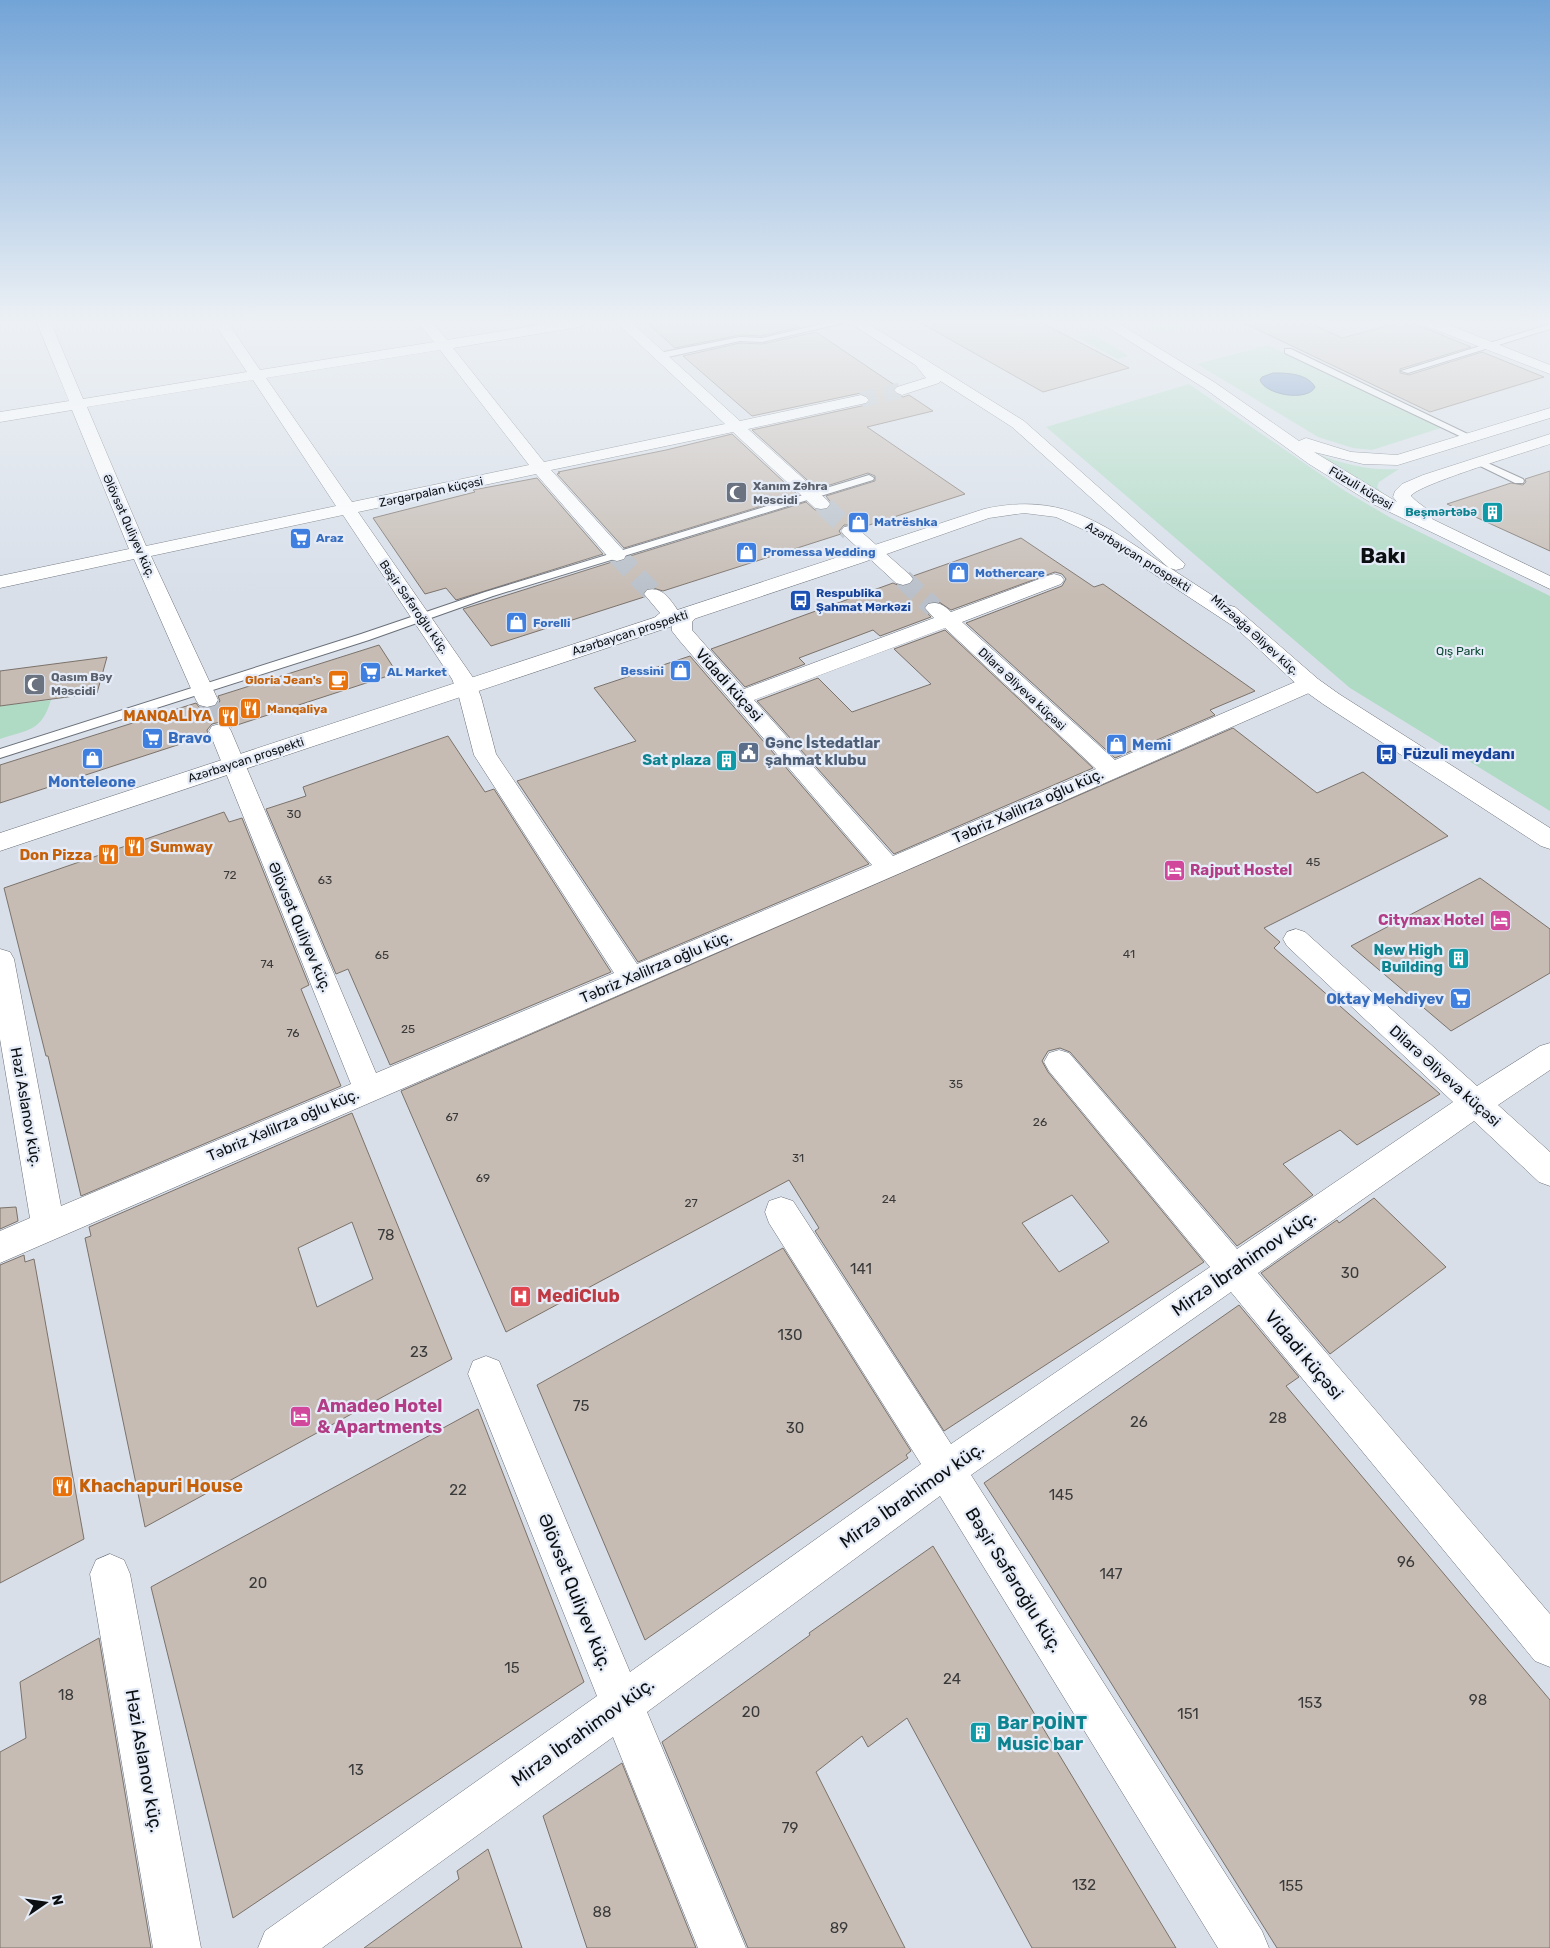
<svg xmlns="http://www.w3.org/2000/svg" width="1550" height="1948" viewBox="0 0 1550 1948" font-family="Rubik,sans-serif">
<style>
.green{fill:#afdac4}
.water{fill:#648bbe;stroke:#4a668a}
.building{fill:#c6bcb4;stroke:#7b726b;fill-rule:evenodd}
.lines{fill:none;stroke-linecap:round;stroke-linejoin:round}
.minor-tunnel-far1{stroke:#b9c0c9;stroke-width:16;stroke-dasharray:16 8;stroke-linecap:butt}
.minor-tunnel{stroke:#b9c0c9;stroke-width:20;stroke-dasharray:20 10;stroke-linecap:butt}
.service-casing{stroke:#6a7079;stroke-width:2}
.minor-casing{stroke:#6a7079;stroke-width:1}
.primary-casing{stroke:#6a7079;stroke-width:1}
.service{fill:#fff;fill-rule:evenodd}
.minor{fill:#fff;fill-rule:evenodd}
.primary{fill:#fff;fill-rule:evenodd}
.labels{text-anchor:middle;stroke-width:4.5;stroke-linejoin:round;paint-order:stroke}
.far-worship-label{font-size:12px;font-weight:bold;fill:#5b616d;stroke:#e5ecf7;text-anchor:start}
.far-street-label{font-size:12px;fill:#0c0f12;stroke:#e5ecf7}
.far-culture-label{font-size:12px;font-weight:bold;fill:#0d838f;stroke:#e5ecf7;text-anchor:end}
.far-shop-label{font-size:12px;font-weight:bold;fill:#366cbe;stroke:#e5ecf7;text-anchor:start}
.far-transit-label{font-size:12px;font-weight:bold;fill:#164399;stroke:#e5ecf7;text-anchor:start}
.far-park-label{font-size:12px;fill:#0a4831;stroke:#e5ecf7}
.far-food-label{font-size:12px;font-weight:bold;fill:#c56008;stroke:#e5ecf7;text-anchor:end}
.number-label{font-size:12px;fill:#3a3a3a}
.street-label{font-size:15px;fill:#0c0f12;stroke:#e5ecf7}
.food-label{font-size:15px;font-weight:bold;fill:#c56008;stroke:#e5ecf7;text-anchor:end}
.shop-label{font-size:15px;font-weight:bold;fill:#366cbe;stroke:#e5ecf7;text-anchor:start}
.service-label{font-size:15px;font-weight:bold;fill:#4e5e75;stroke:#e5ecf7;text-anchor:start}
.transit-label{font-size:15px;font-weight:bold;fill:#164399;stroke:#e5ecf7;text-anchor:start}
.culture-label{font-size:15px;font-weight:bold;fill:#0d838f;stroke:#e5ecf7;text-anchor:end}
.hotel-label{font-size:15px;font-weight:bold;fill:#b23c85;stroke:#e5ecf7;text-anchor:start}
.near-number-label{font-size:15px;fill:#3a3a3a}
.near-street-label{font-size:18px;fill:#0c0f12;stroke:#e5ecf7}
.near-health-label{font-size:18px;font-weight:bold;fill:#be3a42;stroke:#e5ecf7;text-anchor:start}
.near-hotel-label{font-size:18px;font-weight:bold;fill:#b23c85;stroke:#e5ecf7;text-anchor:start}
.near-food-label{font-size:18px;font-weight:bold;fill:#c56008;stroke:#e5ecf7;text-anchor:start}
.near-culture-label{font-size:18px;font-weight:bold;fill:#0d838f;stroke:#e5ecf7;text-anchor:start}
.far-town-label{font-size:21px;font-weight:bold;fill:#0c0f12;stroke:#e5ecf7}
</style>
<rect width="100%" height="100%" fill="#d8dfe9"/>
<path class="green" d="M1139,323H1205L1158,333Z
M1089,332L1129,356L1118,359L1074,336Z
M1268,345L1441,428L1372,450L1353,448L1318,437L1197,364Z
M1189,384L1345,491L1391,518L1550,596V811L1350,688L1046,427Z
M1317,454C1344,464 1369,471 1399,469L1379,482L1377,487L1387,500Z
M51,700C41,732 29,729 0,739V706Z"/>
<path class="water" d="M1273,373C1286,373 1307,373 1315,387C1308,402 1265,395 1260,380L1262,377Z"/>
<path class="building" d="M647,323H793L799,327L762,336L740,335L675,348Z
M921,323H1042L1129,368L1043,392Z
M1244,323H1310L1342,338L1398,323H1413L1471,347L1400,369V373L1409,375L1482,352L1544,377L1430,412Z
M816,332L896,386L892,390L896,394L903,397L909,395L933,411L867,427L965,494L860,528L856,525H844L839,531L841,534L663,591L653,588H647L642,593L644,597L491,646L463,609L612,562L618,563L625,561L627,557L806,502L815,510H827L832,504L826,496L875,481V476L868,473L817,489L752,430L866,405L871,400L867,395L861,393L752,416L683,356L740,343L762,344Z
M732,434L798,495L624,548L557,474L560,473L558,472L666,450Z
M1550,471V551L1447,504L1511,483L1523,485L1526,482L1525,479Z
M537,478L603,554L456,600L446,588L425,594L373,518L475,492L473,490Z
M1021,538L1094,587L1103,584L1255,691L1210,710L1215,715L1115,758L966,623L1062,586L1066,579L1062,574L1055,572L951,610L939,602H928L923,608L931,617L880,636L873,630L799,658L805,664L745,687L711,649L893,583L902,587L911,585L915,579L913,576Z
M945,630L1093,768L894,854L757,701L818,678L852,712L931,684L894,649Z
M379,645L397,673L231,727L228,724L220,722L212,724L207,730L208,735L0,803V765L196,703L199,707L207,709L215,707L220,701L218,696Z
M690,656L869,864L638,962L517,781L636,741L594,688Z
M107,657L97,693L0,706V671Z
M1233,728L1317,793L1363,772L1448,836L1264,928L1280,942L1274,948L1440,1094L1357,1145L1340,1130L1283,1164L1313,1195L1237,1246L1070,1052L1060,1048L1048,1051L1042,1061L1048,1072L1204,1262L944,1431L815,1231L819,1228L789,1180L506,1332L401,1091ZM1072,1195L1109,1242L1059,1272L1022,1223Z
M448,736L485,792L494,789L611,972L390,1065L348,969L336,974L266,809L306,796L303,787Z
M224,812L229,822L242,818L309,985L301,989L341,1086L81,1196L48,1056H46L4,888Z
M1480,878L1550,929V973L1451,1031L1351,946Z
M352,1113L452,1359L145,1527L85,1238L91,1236L89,1227ZM352,1222L373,1279L317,1307L298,1248Z
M1374,1198L1446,1267L1330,1354L1261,1273L1337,1220L1339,1223Z
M16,1207L18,1221L0,1229V1208Z
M783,1248L911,1451L906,1455L908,1458L645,1640L537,1385Z
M24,1255L25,1262L34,1259L84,1539L0,1583V1265Z
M1239,1305L1299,1377L1286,1386L1550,1700V1948H1277L1031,1555L984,1483Z
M478,1409L584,1682L233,1918L151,1587Z
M933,1546L1176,1948H1032L907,1718L868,1747L862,1736L816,1772L905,1948H748L662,1742L810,1635L809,1633Z
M99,1638L151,1948H0V1752L26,1738L20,1682Z
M622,1763L696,1948H587L543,1816Z
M488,1849L522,1948H364L459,1879L457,1871Z"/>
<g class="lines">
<path class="minor-tunnel-far1" d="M861,400L902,390
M821,504L826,509"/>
<path class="minor-tunnel" d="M825,507L850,531
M617,555L654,594
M903,579L934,608
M207,700L220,731"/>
<defs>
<path id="service" d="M826,323H843L762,342L740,341L659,359L655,356L659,353L740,337L762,338Z
M1550,324V329L1408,373L1401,371Z
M1285,349H1291L1476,438L1471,441L1468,440L1285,353Z
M1479,459L1523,479L1524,481L1523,483H1515L1476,464L1474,462Z
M869,475L874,478L873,480L493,596L369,640L0,758V749L361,634L485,592Z"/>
<path id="minor" d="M37,323H51L83,399L247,372L214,323H228L260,370L434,342L419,323H433L447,340L551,323H586L579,327L453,348L544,462L725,424L617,323H632L740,421L861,395L866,397L869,400L866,403L748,429L827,500L830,504L827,508L821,509L815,508L733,432L551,470L624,551L626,555L624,559L617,561L610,559L536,474L358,512L474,679L481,697L496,754L637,964L872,865L679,640L672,631V624L656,631L649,629L646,625L660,613L644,594L647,590C663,586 671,601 679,612L689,608L696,610L699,614L692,622V630L744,689L934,618L925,608L928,604C939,601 943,605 951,612L1047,576L1054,574L1061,576L1064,580L1061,584L962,622L1115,760L1302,679L1310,678L1318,679L1321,684L1318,689L898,874L0,1263V1231L30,1218L0,1039V949L10,952L14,959L61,1206L351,1084L209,731L212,726L220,724L228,726L231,731L376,1073L614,973L474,755L459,697L452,679L343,515L151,556L218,700L215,705L207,707L199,705L196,700L134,559L0,588V576L129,549L72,410L0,422V412L69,401ZM440,350L529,465L352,502L266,378ZM253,380L336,506L146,546L87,407ZM945,628L1096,769L893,856L754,700Z
M1424,323H1444L1550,365V374L1426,326Z
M919,357C930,359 938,370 941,380L939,383L902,395L897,393L894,390L897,387L926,378L912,361L914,358Z
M850,526L856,527L910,575L913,579L910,583L903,585L896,583L844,535L841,531L844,527Z
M1296,929L1305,932L1477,1086L1540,1046L1550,1043V1070L1498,1105L1550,1152V1186L1539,1182L1474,1121L1258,1273L1550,1614V1667L1535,1661L1231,1292L971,1475L1262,1931L1269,1948H1218L940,1496L647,1712L746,1948H698L613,1737L322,1948H258L265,1931L597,1696L468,1374L473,1361L486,1356L499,1361L630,1672L921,1464L769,1223L765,1212L769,1201L781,1197L793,1201L951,1444L1210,1267L1049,1071L1044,1062L1049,1053L1059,1050L1069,1053L1237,1249L1453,1102L1287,946L1283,939L1287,932Z
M110,1554L124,1560L130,1574L201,1948H153L90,1574L96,1560Z"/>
<path id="primary" d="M850,323H867L1024,421L1185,564L1183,568L1176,570L1170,568L1227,605L1235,607L1318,679L1339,694L1550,828V849L1541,846L1323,704L1302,689L1236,628L1093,534L1056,517L1024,513L989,518L861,563L0,851V833L984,509C1065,491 1105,526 1169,568L1012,427Z
M1101,323H1118L1214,382L1299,441L1306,438L1351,452L1397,455L1550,408V418L1398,465L1363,464L1314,452L1397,502L1393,497L1395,491L1402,484L1423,475L1550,434V444C1530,451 1416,485 1411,496C1418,504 1428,508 1434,516L1432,519L1550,576V589L1373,504L1309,464L1204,388Z"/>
</defs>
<use href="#service" class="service-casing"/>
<use href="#minor" class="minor-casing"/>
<use href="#primary" class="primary-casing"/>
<use href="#service" class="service"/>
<use href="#minor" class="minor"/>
<use href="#primary" class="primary"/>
</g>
<linearGradient id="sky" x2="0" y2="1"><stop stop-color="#73a4d7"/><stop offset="0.54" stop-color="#edf1f5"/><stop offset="1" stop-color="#edf1f5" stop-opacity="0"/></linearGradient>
<rect width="1550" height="596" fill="url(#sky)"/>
<defs>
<symbol id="mosque-square" viewBox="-11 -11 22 22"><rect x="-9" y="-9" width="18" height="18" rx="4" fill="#6b7280" stroke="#e5ecf7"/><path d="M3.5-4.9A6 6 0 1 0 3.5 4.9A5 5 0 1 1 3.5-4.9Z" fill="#fff"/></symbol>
<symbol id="building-square" viewBox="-11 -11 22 22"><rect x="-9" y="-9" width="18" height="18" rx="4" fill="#0f9aa8" stroke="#e5ecf7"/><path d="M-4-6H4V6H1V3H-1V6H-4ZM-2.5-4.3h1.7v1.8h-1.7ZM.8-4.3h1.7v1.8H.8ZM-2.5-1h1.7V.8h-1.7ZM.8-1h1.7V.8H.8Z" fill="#fff"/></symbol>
<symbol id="shop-square" viewBox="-11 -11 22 22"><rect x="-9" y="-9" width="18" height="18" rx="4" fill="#3f7fe0" stroke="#e5ecf7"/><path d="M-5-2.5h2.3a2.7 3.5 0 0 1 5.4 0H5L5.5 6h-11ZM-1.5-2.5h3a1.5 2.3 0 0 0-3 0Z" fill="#fff"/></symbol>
<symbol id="supermarket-square" viewBox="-11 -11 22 22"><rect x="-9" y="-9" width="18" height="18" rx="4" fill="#3f7fe0" stroke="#e5ecf7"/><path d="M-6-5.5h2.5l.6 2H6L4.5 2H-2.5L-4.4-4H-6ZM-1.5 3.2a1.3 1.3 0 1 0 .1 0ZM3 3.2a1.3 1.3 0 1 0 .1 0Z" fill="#fff"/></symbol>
<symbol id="bus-square" viewBox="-11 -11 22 22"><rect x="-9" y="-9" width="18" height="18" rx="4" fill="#1a4fb4" stroke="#e5ecf7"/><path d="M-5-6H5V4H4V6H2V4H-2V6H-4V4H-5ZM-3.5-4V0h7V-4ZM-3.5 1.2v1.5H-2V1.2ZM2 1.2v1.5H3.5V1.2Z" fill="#fff"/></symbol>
<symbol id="cafe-square" viewBox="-11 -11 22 22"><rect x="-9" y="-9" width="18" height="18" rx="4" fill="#e8710a" stroke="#e5ecf7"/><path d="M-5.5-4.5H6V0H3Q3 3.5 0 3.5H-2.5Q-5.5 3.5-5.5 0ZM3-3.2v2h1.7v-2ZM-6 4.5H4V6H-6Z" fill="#fff"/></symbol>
<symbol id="restaurant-square" viewBox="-11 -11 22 22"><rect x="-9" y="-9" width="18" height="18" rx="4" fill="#e8710a" stroke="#e5ecf7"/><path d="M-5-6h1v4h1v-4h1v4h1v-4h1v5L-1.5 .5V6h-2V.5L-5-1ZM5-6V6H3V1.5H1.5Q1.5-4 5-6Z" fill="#fff"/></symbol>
<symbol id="civic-square" viewBox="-11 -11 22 22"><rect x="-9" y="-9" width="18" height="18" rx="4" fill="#5c6f8a" stroke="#e5ecf7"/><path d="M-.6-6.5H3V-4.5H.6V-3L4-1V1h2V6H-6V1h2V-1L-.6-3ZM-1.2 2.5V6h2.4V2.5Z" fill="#fff"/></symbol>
<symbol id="hotel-square" viewBox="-11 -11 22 22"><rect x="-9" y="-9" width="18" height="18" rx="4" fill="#d1479c" stroke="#e5ecf7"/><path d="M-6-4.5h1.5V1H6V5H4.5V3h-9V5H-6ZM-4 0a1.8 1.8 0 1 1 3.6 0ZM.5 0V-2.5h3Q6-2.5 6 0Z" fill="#fff"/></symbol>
<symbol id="hospital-square" viewBox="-11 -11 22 22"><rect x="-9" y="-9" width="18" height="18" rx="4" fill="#e0444e" stroke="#e5ecf7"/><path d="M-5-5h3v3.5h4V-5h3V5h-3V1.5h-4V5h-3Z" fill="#fff"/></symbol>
</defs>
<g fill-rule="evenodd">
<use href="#mosque-square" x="724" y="480" width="25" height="25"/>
<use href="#building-square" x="1480" y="500" width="25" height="25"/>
<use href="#shop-square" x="846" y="510" width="25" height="25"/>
<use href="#supermarket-square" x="288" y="526" width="25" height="25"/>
<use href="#shop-square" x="734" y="540" width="25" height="25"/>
<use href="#shop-square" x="946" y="560" width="25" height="25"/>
<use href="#bus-square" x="788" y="588" width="25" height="25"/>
<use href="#shop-square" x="504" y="610" width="25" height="25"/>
<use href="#shop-square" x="668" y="658" width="25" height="25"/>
<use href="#supermarket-square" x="358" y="660" width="25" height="25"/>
<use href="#cafe-square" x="326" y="668" width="25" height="25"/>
<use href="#mosque-square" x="22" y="672" width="25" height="25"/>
<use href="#restaurant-square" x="238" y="696" width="25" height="25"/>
<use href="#restaurant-square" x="216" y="704" width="25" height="25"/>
<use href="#supermarket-square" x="140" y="726" width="25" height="25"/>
<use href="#shop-square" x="1104" y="732" width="25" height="25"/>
<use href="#civic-square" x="736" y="740" width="25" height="25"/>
<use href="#bus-square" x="1374" y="742" width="25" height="25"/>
<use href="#shop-square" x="80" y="746" width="25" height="25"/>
<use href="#building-square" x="714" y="748" width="25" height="25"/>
<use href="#restaurant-square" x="122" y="834" width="25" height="25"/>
<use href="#restaurant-square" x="96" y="842" width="25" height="25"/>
<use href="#hotel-square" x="1162" y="858" width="25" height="25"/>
<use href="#hotel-square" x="1488" y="908" width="25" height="25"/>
<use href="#building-square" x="1446" y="946" width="25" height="25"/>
<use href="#supermarket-square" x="1448" y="986" width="25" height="25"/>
<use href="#hospital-square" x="508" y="1284" width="25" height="25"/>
<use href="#hotel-square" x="288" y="1404" width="25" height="25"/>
<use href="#restaurant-square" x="50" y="1474" width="25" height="25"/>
<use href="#building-square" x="968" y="1720" width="25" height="25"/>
</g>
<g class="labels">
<g class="far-worship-label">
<text x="753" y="490">Xanım Zəhra<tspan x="753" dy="14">Məscidi</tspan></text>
<text x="51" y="681">Qasım Bəy<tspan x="51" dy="14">Məscidi</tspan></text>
</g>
<g class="far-street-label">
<text transform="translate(1361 488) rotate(31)" y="4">Füzuli küçəsi</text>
<text transform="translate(431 492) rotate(-12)" y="4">Zərgərpalan küçəsi</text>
<text transform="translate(129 526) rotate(66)" y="4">Əlövsət Quliyev küç.</text>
<text transform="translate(1138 557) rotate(32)" y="4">Azərbaycan prospekti</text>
<text transform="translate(414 607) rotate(55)" y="4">Bəşir Səfəroğlu küç.</text>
<text transform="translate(630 633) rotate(-18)" y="4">Azərbaycan prospekti</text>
<text transform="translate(1255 635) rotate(42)" y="4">Mirzəağa Əliyev küç.</text>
<text transform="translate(1022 689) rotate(43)" y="4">Dilarə Əliyeva küçəsi</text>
<text transform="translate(246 760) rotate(-18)" y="4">Azərbaycan prospekti</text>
</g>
<g class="far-culture-label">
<text x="1477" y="516">Beşmərtəbə</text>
</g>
<g class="far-shop-label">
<text x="874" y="526">Matrëshka</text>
<text x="316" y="542">Araz</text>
<text x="763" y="556">Promessa Wedding</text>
<text x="975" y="577">Mothercare</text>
<text x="533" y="627">Forelli</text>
<text x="664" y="675" text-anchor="end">Bessini</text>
<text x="387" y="676">AL Market</text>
</g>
<g class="far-transit-label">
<text x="816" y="597">Respublika<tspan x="816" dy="14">Şahmat Mərkəzi</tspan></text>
</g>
<g class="far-park-label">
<text x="1460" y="655">Qış Parkı</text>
</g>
<g class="far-food-label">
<text x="322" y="684">Gloria Jean's</text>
<text x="267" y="713" text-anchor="start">Manqaliya</text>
</g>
<g class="number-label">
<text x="294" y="818">30</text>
<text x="1313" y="866">45</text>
<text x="230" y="879">72</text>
<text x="325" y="884">63</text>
<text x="1129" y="958">41</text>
<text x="382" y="959">65</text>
<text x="267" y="968">74</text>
<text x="408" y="1033">25</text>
<text x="293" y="1037">76</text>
<text x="956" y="1088">35</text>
<text x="452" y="1121">67</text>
<text x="1040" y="1126">26</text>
<text x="798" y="1162">31</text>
<text x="483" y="1182">69</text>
<text x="889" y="1203">24</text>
<text x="691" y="1207">27</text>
</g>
<g class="street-label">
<text transform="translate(729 685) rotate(48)" y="5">Vidadi küçəsi</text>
<text transform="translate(1028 806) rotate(-24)" y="5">Təbriz Xəlilrza oğlu küç.</text>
<text transform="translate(300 927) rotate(67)" y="5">Əlövsət Quliyev küç.</text>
<text transform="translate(656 967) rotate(-23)" y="5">Təbriz Xəlilrza oğlu küç.</text>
<text transform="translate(1445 1076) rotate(42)" y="5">Dilarə Əliyeva küçəsi</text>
<text transform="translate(26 1107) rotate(80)" y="5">Həzi Aslanov küç.</text>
<text transform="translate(283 1125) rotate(-23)" y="5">Təbriz Xəlilrza oğlu küç.</text>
</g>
<g class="food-label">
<text x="212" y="721">MANQALİYA</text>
<text x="150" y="852" text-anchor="start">Sumway</text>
<text x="92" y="860">Don Pizza</text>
</g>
<g class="shop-label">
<text x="168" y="743">Bravo</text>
<text x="1132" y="750">Memi</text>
<text x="92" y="787" text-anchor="middle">Monteleone</text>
<text x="1444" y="1004" text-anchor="end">Oktay Mehdiyev</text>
</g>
<g class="service-label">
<text x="765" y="748">Gənc İstedatlar<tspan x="765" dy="17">şahmat klubu</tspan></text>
</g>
<g class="transit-label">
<text x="1403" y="759">Füzuli meydanı</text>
</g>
<g class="culture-label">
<text x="711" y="765">Sat plaza</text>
<text x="1443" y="955">New High<tspan x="1443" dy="17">Building</tspan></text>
</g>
<g class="hotel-label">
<text x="1190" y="875">Rajput Hostel</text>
<text x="1484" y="925" text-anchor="end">Citymax Hotel</text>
</g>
<g class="near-number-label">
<text x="386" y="1240">78</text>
<text x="861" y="1274">141</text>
<text x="1350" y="1278">30</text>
<text x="790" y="1340">130</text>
<text x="419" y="1357">23</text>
<text x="581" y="1411">75</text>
<text x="1278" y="1423">28</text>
<text x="1139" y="1427">26</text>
<text x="795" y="1433">30</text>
<text x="458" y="1495">22</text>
<text x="1061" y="1500">145</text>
<text x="1406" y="1567">96</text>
<text x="1111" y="1579">147</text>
<text x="258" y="1588">20</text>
<text x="512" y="1673">15</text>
<text x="952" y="1684">24</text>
<text x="66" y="1700">18</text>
<text x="1478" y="1705">98</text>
<text x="1310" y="1708">153</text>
<text x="751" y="1717">20</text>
<text x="1188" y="1719">151</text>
<text x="356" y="1775">13</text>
<text x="790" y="1833">79</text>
<text x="1084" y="1890">132</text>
<text x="1291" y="1891">155</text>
<text x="602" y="1917">88</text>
<text x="839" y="1933">89</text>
</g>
<g class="near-street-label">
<text transform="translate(1244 1263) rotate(-35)" y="6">Mirzə İbrahimov küç.</text>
<text transform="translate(1304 1355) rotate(50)" y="6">Vidadi küçəsi</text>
<text transform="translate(912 1495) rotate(-35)" y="6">Mirzə İbrahimov küç.</text>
<text transform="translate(1014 1580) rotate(58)" y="6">Bəşir Səfəroğlu küç.</text>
<text transform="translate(575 1592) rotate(68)" y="6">Əlövsət Quliyev küç.</text>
<text transform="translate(583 1732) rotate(-36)" y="6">Mirzə İbrahimov küç.</text>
<text transform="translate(144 1761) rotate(80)" y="6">Həzi Aslanov küç.</text>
</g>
<g class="near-health-label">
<text x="537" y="1302">MediClub</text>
</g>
<g class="near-hotel-label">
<text x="317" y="1412">Amadeo Hotel<tspan x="317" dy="21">&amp; Apartments</tspan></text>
</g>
<g class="near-food-label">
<text x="79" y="1492">Khachapuri House</text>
</g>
<g class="near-culture-label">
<text x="997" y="1729">Bar POİNT<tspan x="997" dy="21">Music bar</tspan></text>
</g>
<g class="far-town-label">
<text x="1383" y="563">Bakı</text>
</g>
</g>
<g transform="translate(45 1903) rotate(77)" stroke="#e5ecf7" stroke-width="4" paint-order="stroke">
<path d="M0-4L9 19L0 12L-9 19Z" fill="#0c0f12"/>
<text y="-8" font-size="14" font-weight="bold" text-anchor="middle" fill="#0c0f12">N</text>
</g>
</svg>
